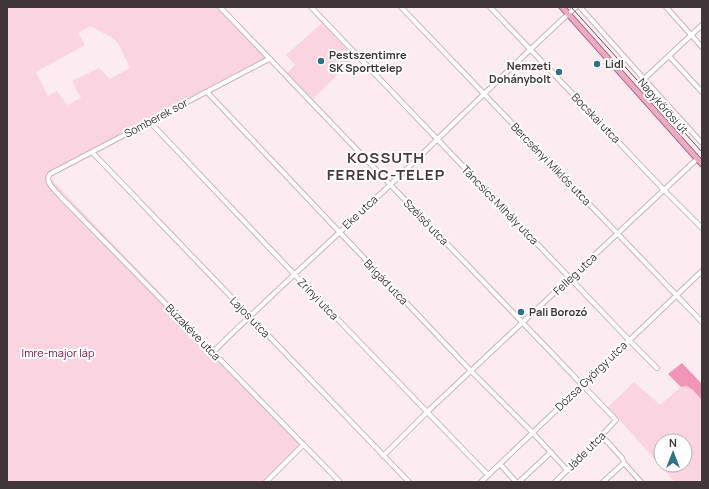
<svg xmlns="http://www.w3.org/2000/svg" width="709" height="489" viewBox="0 0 709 489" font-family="Manrope,sans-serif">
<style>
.green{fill:#fad4e1;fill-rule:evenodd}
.forest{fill:#f195b8}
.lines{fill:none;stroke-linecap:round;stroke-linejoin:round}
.minor-casing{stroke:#cbb1ba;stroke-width:6}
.major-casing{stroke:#a75d7b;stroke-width:7}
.minor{stroke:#fff;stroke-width:4}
.major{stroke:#ecabc5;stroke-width:5}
.rail{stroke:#605458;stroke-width:1}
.poi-dot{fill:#2f7284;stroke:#fff;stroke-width:1.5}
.labels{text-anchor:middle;stroke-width:4;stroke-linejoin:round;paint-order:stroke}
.poi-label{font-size:11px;font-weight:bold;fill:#403539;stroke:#fff;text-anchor:start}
.street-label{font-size:11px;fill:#403539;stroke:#fff}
.park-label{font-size:11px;fill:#790c45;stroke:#fff}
.district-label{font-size:15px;font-weight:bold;letter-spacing:1px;fill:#4d373f;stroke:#fff}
</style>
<rect width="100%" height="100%" fill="#fcebf0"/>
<path class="green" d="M7,7H223L274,59L237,77L49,177L306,445L269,482H7ZM91,26L114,39L119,45L130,68L110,79L99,68L72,81L81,98L67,105L57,91L48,96L36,72L85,45L78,33Z
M322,23L355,57L313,99L287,73L295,65L286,55Z
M634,382L660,405L681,387L687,386L693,390L702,400V482H675L608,407ZM661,441H685V465H661Z"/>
<path class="forest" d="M682,363L702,384V400L693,390L687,386L681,387L668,374Z"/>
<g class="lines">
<defs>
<path id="minor" d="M220,7L616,420L592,446L556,481L555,482
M311,7L629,340L657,368
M401,7L702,322
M490,7L664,190L702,228
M580,7L644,79L702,143
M666,7L702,47
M669,56L702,92
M269,59L50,174C44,182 55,190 60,196L340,482
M644,79L702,25
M207,92L471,371L533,433L567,470
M149,121L294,274L488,475
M92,152L409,482
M213,352C271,295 331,241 390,185C452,126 512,65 576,7
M602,436L622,458L624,463L641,482
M383,456L427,412L697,159
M500,464L516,482
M266,482L303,445
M481,482L702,271
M519,482L551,452
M603,482L624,463"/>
<path id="major" d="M562,7L702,164"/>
</defs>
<use href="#minor" class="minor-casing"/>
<use href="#major" class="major-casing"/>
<use href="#minor" class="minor"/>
<use href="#major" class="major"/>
<path class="rail" d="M571,7L702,152"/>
</g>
<g class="poi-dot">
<circle cx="321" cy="61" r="4"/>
<circle cx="597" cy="64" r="4"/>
<circle cx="559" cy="72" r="4"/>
<circle cx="521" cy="312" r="4"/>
</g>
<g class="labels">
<g class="poi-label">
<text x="329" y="59">Pestszentimre<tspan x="329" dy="13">SK Sporttelep</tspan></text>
<text x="605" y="68">Lidl</text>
<text x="551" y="70" text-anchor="end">Nemzeti<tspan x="551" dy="13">Dohánybolt</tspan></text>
<text x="529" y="316">Pali Borozó</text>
</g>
<g class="street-label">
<text transform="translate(663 106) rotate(49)" y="4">Nagykőrösi út</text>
<text transform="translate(156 118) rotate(-28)" y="4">Somberek sor</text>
<text transform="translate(596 118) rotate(46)" y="4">Bocskai utca</text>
<text transform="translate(551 164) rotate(46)" y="4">Bercsényi Miklós utca</text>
<text transform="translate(500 205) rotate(46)" y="4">Táncsics Mihály utca</text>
<text transform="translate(360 212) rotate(-43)" y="4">Eke utca</text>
<text transform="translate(426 222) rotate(46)" y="4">Szélső utca</text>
<text transform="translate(575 274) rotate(-43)" y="4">Felleg utca</text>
<text transform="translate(386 282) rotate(46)" y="4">Brigád utca</text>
<text transform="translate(318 299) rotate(46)" y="4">Zrínyi utca</text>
<text transform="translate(250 317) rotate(46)" y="4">Lajos utca</text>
<text transform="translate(193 332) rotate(46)" y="4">Búzakéve utca</text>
<text transform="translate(591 376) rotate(-44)" y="4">Dózsa György utca</text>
<text transform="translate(586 451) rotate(-45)" y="4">Jáde utca</text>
</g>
<g class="park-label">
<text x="58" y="357">Imre-major láp</text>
</g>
<g class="district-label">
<text x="386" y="163">KOSSUTH<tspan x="386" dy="17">FERENC-TELEP</tspan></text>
</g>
</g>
<rect width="709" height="489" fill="none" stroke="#403539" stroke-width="16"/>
<g transform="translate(673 453)"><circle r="19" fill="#ffffff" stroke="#b3aeb0"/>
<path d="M0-3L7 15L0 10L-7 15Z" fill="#2f7284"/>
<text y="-6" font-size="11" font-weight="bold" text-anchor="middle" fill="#403539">N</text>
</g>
</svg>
